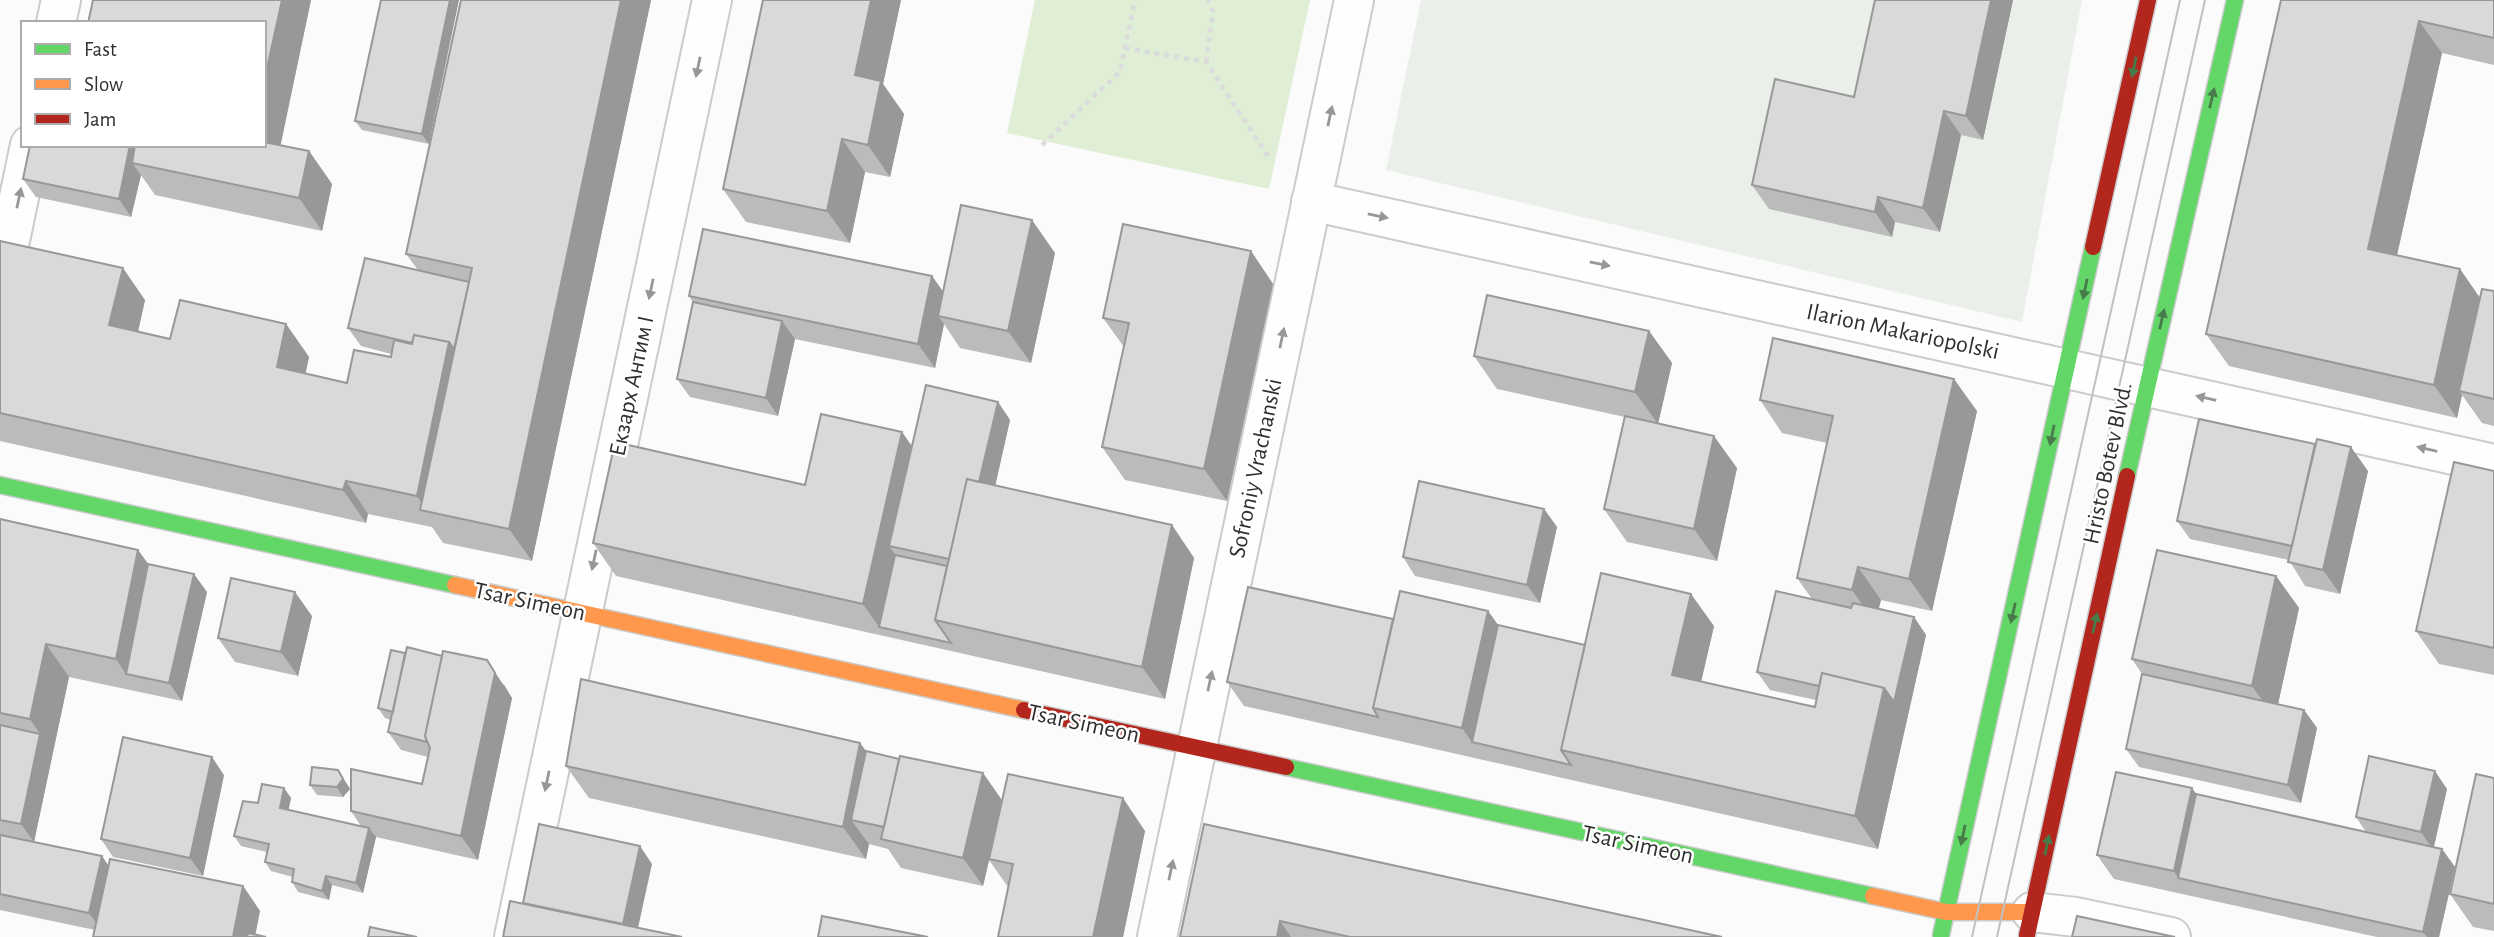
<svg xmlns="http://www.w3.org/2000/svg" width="2494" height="937" viewBox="0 0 2494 937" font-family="'Alegreya Sans',sans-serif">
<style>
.built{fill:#ebefe9}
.green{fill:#e0eed6}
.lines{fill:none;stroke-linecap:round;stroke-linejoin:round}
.street-casing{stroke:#cacbca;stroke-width:42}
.fast-casing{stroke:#cacbca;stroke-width:19}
.slow-casing{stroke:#cacbca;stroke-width:19}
.jam-casing{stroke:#cacbca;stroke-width:19}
.path{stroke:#dadbda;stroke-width:4.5;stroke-dasharray:5 5;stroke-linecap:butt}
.street{stroke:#fefefe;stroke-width:38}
.fast{stroke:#63d668;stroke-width:16}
.slow{stroke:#ff974d;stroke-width:16}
.jam{stroke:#b3261e;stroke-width:16}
.tram{stroke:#c0c0bf;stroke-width:2}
.wall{fill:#babbba}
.shaded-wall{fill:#979897}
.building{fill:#d8d9d8;stroke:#979897;stroke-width:2}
.oneway{fill:#979796}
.oneway2{fill:#477b49}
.labels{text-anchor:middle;stroke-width:5;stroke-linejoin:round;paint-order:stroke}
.street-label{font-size:24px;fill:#30302f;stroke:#fff}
</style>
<rect width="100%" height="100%" fill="#fafbfa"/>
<path class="built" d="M1421,0H2082L2022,322L1386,170Z"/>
<path class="green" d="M1035,0H1310L1269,189L1007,133Z"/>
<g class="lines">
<defs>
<path id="street" d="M56,23L61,0
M1311,201L2494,464
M0,288L30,145
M2032,912L2076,917L2171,937
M514,937L712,0
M1157,937L1354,0"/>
<path id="fast" d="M2127,476L2235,0
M0,485L455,585
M1286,767L1873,896
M1941,935L2093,247"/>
<path id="slow" d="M455,585L1024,710
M1873,896L1946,912H2032"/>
<path id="jam" d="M2093,247L2148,0
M1024,710L1286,767
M2027,935L2127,476"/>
</defs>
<use href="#street" class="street-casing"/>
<use href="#fast" class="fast-casing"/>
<use href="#slow" class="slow-casing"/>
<use href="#jam" class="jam-casing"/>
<path class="path" d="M1125,48L1206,62L1270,159
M1206,62L1213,12L1208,0
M1042,145L1120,72L1135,0"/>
<use href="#street" class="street"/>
<use href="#fast" class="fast"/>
<use href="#slow" class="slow"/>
<use href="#jam" class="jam"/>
<path class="tram" d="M1972,937L2180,0
M1997,937L2205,0"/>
</g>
<path class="wall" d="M93,0H311L280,145L309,151L332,184L322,231L155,195L141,175L131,217L36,197L23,179L30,145H264Z
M381,0L429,144L362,130L355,121Z
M461,0H651L532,561L443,543L432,527L368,514L366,523L0,441V241L145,300L138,332L170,339L286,324L309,357L305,374L347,383L391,357V354L361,346L348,328L418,270L406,254Z
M763,0H901L883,84L904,114L890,177L865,172L850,243L746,222L723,189Z
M2013,0L1983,140L1961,135L1940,232L1895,222L1892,237L1769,209L1752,185L1854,97Z
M2281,0H2494V65L2442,53L2397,255L2460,269L2480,298L2494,291V426L2482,423L2462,395L2457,418L2229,366L2206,334Z
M1251,251L1273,284L1227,501L1125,480L1102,447L1124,347L1103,318Z
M1055,253L1031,363L960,348L944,324L935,368L795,339L778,416L690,397L677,379L693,302L689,296L932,276L943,292Z
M1649,331L1672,363L1658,424L1737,468L1717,561L1627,542L1604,509L1625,417L1497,389L1474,356Z
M1760,400L1977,411L1932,611L1881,600L1879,608L1914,617L1926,635L1878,849L1244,706L1227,682L1393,619L1488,611L1498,625L1585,645L1714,626L1701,682L1815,707L1816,700L1770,690L1757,672L1812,599L1797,578L1827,443L1782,433Z
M998,402L1010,420L995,486L1172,525L1194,558L1165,699L616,576L593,543L805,485L902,432L912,446Z
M2368,471L2340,594L2305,586L2289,560L2190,539L2177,521Z
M2494,471V675L2439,664L2416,631Z
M1544,509L1557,527L1540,603L1415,576L1403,557Z
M0,519L138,550L148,564L207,592L182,701L69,677L34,842L108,866L243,886L260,911L95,930L0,910Z
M2276,576L2299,608L2278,704L2304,710L2317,728L2301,803L2139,767L2126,749L2142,674L2132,659Z
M312,616L298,676L235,662L218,638Z
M504,684L512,698L478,860L376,837L363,893L332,885L329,900L298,892L292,882L293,877L271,871L265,862L267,852L241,846L234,836L258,803L284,788L291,798L288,810L361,826L351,811L422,784L428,757L401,750L388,732L391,720L385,718L378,708Z
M860,743L866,751L899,759L983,773L1002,800L1145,831L1123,937H998L1008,887L989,860L983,886L901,868L888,849L869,844L866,859L589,798L566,766Z
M338,770L350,789L343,797L317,795L310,785Z
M224,775L203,876L113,857L101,839Z
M2494,778V931L2473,927L2450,894Z
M2447,789L2434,847L2442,849L2455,867L2439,937H2377L2114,879L2097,855L2196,794L2366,832L2356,817Z
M1204,824L1722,937H1180Z"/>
<path class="shaded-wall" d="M282,0H311L275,172L264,145V82Z
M450,0H459L429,144L422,134Z
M621,0H651L532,561L509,529Z
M871,0H901L883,84L904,114L890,177L868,145L855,75Z
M1991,0H2013L1983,140L1966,116Z
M2419,21L2442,53L2391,282L2368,249Z
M1944,111L1961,135L1940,232L1923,208Z
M842,139L865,172L850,243L827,211Z
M130,145L147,146L132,163L141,175L131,217L119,199Z
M309,151L332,184L322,231L299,198Z
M1878,197L1895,222L1892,237L1875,212Z
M1032,220L1055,253L1031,363L1008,331Z
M1251,251L1273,284L1227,501L1204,469Z
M123,268L145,300L132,358L109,325Z
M2460,269L2482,301L2459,391L2462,395L2457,418L2434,385Z
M932,276L949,300L938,316L944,324L935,368L918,344Z
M782,321L795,339L778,416L766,398Z
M286,324L309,357L300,400L277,367Z
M1649,331L1672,363L1658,424L1635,392Z
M449,342L454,349L428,512L417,496Z
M1954,379L1977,411L1932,611L1909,579Z
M998,402L1010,420L974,580L961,562Z
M902,432L924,465L889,546L902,564L879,627L863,604Z
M1714,436L1737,468L1717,561L1694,529Z
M2351,447L2368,471L2340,594L2323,570Z
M346,481L368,514L366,523L343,490Z
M1544,509L1557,527L1540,603L1527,585Z
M1172,525L1194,558L1165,699L1142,667Z
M138,550L161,582L126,674L116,659Z
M1858,567L1881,600L1875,622L1852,590Z
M194,574L207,592L182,701L169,683Z
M2276,576L2299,608L2275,718L2252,686Z
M295,592L312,616L298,676L281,652Z
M1691,594L1714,626L1695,708L1672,675Z
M1488,611L1511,643L1472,742L1462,728Z
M1914,617L1926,635L1878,849L1855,816L1884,688Z
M46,644L69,677L34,842L21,824L40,734L30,719Z
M487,660L512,698L478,860L461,836Z
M2304,710L2317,728L2301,803L2288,785Z
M860,743L883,775L851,820L869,844L866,859L843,827Z
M212,757L224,775L203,876L190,858Z
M338,770L350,789L343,797L337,787Z
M2435,771L2447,789L2433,850L2421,832Z
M983,773L1003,802L983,886L963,858Z
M284,788L291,798L287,818L280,808Z
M2192,788L2209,812L2178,878L2174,871Z
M1123,798L1145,831L1123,937H1093Z
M369,828L376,837L363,893L356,883Z
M640,846L652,864L636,937L620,936Z
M2442,849L2455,867L2439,937H2427L2423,932Z
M102,856L114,874L102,931L89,913Z
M326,876L332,885L329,900L322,891Z
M243,886L260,911L255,937H233Z
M1280,921L1291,937H1277Z"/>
<path class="building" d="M93,0H282L264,82V23H88Z
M381,0H450L422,134L355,121Z
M461,0H621L509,529L420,510L472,268L406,254Z
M763,0H871L855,75L881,81L868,145L842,139L827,211L723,189Z
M1875,0H1991L1966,116L1944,111L1923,208L1878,197L1875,212L1752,185L1775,79L1854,97Z
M2281,0H2494V38L2419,21L2368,249L2460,269L2434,385L2206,334Z
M264,142L309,151L299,198L132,163L135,145H264Z
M30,145H130L119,199L23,179Z
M961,205L1032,220L1008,331L938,316Z
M1123,224L1251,251L1204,469L1102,447L1129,323L1103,318Z
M703,229L932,276L918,344L689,296Z
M0,241L123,268L109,325L170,339L180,300L286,324L277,367L347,383L354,350L391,357L394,340L412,344L414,335L449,342L417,496L346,481L343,490L0,413Z
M365,258L469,282L454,349L449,342L414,335L412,343L348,328Z
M2482,289L2494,291V399L2459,391Z
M1487,295L1649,331L1635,392L1474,356Z
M693,302L782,321L766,398L677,379Z
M1773,338L1954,379L1909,579L1858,567L1852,590L1797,578L1833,416L1760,400Z
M926,385L998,402L979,482L967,479L949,559L889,546Z
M821,414L902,432L863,604L593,543L615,442L805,485Z
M1625,416L1714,436L1694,529L1604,509Z
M2199,419L2315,444L2292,546L2177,521Z
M2317,439L2351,447L2323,570L2288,562Z
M2454,462L2494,471V648L2416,631Z
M967,479L1172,525L1142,667L935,620Z
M1419,481L1544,509L1527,585L1403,557Z
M0,519L138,550L116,659L46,644L30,719L0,713Z
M2157,550L2276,576L2252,686L2132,659Z
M895,555L947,566L935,620L951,643L879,627Z
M148,564L194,574L169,683L126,674Z
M1601,573L1691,594L1672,675L1815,707L1822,673L1884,688L1855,816L1561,750Z
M231,578L295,592L281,652L218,638Z
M1248,587L1393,619L1373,708L1378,717L1227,682Z
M1400,591L1488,611L1462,728L1373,708Z
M1776,591L1851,608L1853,603L1914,617L1894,702L1884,688L1822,673L1819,686L1757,672Z
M1498,625L1585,645L1561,750L1571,765L1472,742Z
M407,647L442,656L425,736L427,742L388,732Z
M391,650L405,653L393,712L378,708Z
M443,651L487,660L495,673L461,836L351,811V769L422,784L430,748L425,736Z
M2142,674L2304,710L2288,785L2126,749Z
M581,679L860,743L843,827L566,766Z
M0,725L40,734L21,824L0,820Z
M123,737L212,757L190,858L101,839Z
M866,751L899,759L884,827L851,820Z
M900,756L983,773L963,858L881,839Z
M2369,756L2435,771L2421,832L2356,817Z
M312,767L338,770L343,779L337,787L310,785Z
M2116,772L2192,788L2174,871L2097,855Z
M1008,774L1123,798L1093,937H998L1013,864L989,859Z
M2476,774L2494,778V904L2450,894Z
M262,784L284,788L280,808L369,828L356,883L326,876L322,891L292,882L294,869L265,862L269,844L234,836L243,801L258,803Z
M2196,794L2442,849L2423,932L2178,878Z
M539,824L640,846L623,924L523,903Z
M1204,824L1722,937H1350L1280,921L1277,937H1180Z
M0,835L102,856L89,913L0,894Z
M110,859L243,886L233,937H93Z
M510,901L682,937H503Z
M822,916L928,937H818Z
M2077,916L2175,937H2072Z
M370,927L417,937H368Z
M248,933L266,937H247Z"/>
<defs><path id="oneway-solid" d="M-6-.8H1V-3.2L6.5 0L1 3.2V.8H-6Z" transform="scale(1.75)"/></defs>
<g class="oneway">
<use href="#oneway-solid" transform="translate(698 67) rotate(102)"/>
<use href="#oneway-solid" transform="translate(1330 116) rotate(-78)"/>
<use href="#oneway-solid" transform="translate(19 198) rotate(-78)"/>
<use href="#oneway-solid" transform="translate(1378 216) rotate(12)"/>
<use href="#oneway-solid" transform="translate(1600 264) rotate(12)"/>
<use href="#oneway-solid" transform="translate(651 289) rotate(102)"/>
<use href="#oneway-solid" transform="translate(1282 338) rotate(-78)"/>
<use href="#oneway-solid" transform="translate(2206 398) rotate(-167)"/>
<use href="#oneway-solid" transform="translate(2427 449) rotate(-167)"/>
<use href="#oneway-solid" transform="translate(594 560) rotate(102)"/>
<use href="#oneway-solid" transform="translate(1210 681) rotate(-78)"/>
<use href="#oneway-solid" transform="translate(547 781) rotate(102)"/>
<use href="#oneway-solid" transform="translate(1171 870) rotate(-78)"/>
</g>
<g class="oneway2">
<use href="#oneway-solid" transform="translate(2134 67) rotate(102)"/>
<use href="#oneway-solid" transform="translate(2212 98) rotate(-77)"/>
<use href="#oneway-solid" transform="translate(2085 289) rotate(102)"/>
<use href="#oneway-solid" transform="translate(2162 319) rotate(-77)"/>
<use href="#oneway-solid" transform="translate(2052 435) rotate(102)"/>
<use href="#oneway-solid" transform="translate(2013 613) rotate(103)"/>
<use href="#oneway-solid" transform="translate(2095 623) rotate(-78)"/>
<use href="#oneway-solid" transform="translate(1963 835) rotate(102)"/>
<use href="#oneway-solid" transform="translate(2047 845) rotate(-78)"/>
</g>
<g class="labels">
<g class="street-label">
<text transform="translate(1903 331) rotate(12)" y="8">Ilarion Makariopolski</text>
<text transform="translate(631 386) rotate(-78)" y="8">Екзарх Антим I</text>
<text transform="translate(2107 463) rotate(-78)" y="8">Hristo Botev Blvd.</text>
<text transform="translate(1255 468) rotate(-78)" y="8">Sofroniy Vrachanski</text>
<text transform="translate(530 601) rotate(12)" y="8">Tsar Simeon</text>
<text transform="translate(1084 723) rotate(12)" y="8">Tsar Simeon</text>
<text transform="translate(1638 844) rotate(12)" y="8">Tsar Simeon</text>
</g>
</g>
<rect x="21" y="21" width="245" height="126" fill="#ffffff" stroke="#acacac" stroke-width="2"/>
<rect x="35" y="44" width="35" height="10" fill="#63d668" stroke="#acacac" stroke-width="2"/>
<text x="84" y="56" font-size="21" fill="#30302f">Fast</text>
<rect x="35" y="79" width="35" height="10" fill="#ff974d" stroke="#acacac" stroke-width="2"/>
<text x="84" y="91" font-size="21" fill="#30302f">Slow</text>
<rect x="35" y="114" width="35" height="10" fill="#b3261e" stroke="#acacac" stroke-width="2"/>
<text x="84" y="126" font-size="21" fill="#30302f">Jam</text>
</svg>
